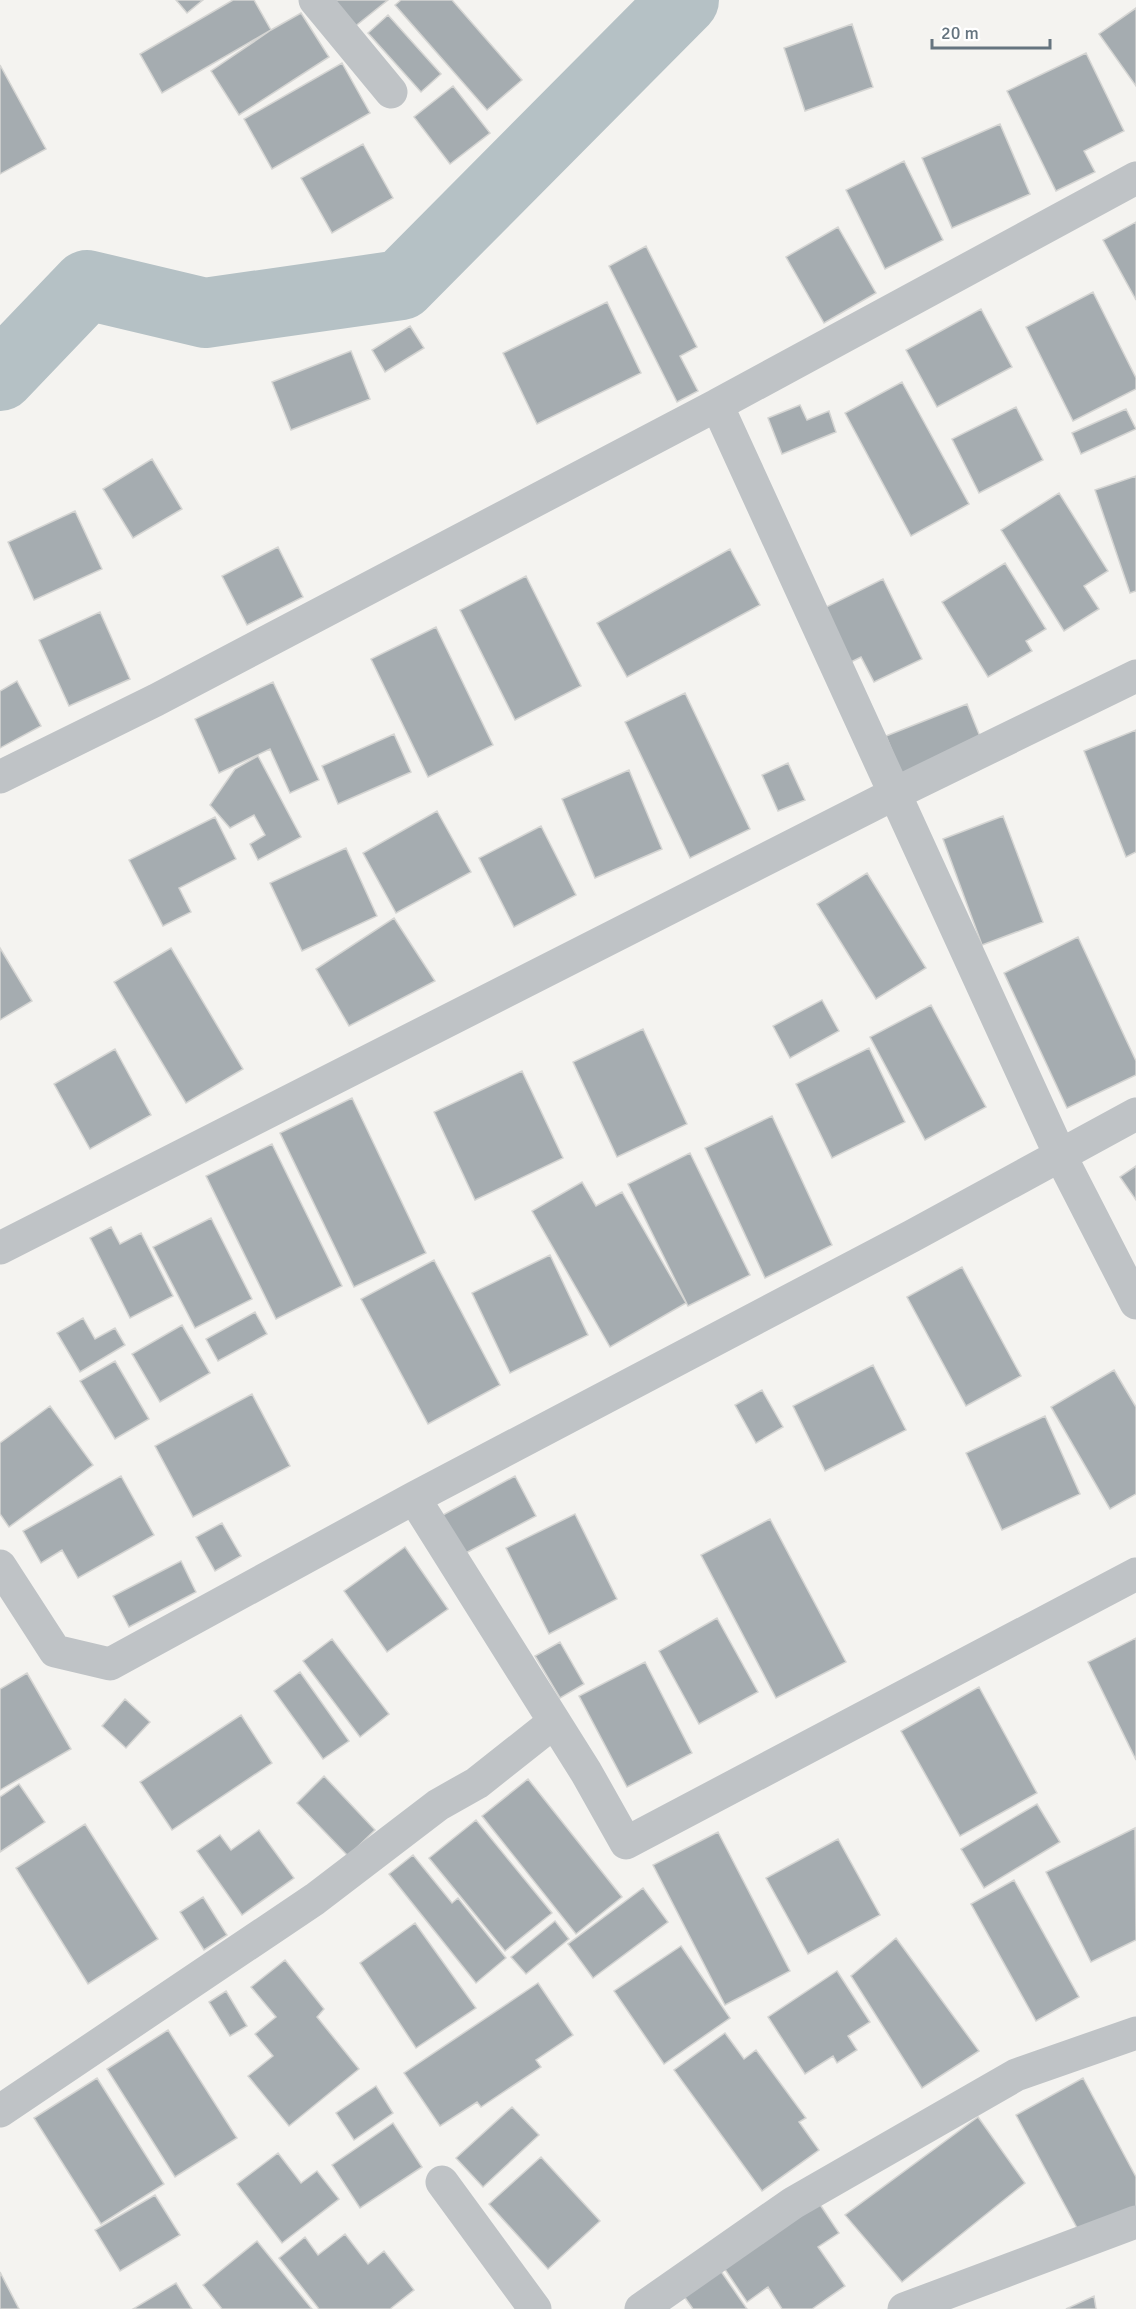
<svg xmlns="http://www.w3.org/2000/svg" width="1136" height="2309" viewBox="0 0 1136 2309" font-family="Signika,sans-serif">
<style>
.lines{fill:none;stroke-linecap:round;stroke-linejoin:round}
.river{stroke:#b5c1c5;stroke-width:70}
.building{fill:#a5acb0;stroke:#d5d5d3;stroke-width:1.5}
.minor{stroke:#bfc3c6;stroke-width:33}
</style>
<rect width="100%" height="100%" fill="#f4f3f0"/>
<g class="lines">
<path class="river" d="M0,376L87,285L205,313L401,285L684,0"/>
</g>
<path class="building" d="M176,0H203L187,13Z
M233,0H254L271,30L162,93L140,54Z
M330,0H388L353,28Z
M401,0H452L522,80L487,110L395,5Z
M1136,8V86L1099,34Z
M301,13L329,57L239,115L211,71L271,30Z
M388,15L441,74L421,92L368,33Z
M852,24L873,87L805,111L784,48Z
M1086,53L1124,131L1084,151L1095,172L1056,191L1007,91Z
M342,63L370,113L272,169L244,119Z
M0,65L46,149L0,174Z
M453,86L490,133L450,164L414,117Z
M1000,124L1030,194L952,228L922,158Z
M363,144L393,198L332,233L301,178Z
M904,161L943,240L885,269L846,190Z
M1136,222V300L1103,240Z
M838,227L876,293L824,323L786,257Z
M646,246L697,347L680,356L698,391L677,402L609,266Z
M1093,292L1136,378V389L1073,421L1026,327Z
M607,302L641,373L537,424L503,353Z
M981,309L1012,367L937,407L906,350Z
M410,326L424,348L385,372L372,350Z
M351,351L370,399L291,430L272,382Z
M902,382L969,504L911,536L845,413Z
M800,405L807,420L829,411L836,432L782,454L768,418Z
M1016,407L1043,460L979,493L952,439Z
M1126,409L1136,429L1081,454L1072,433Z
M152,459L182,509L133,538L103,489Z
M1136,476V591L1130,593L1095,490Z
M1059,493L1108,571L1084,586L1099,609L1064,631L1001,530Z
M75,511L102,569L34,600L8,542Z
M278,547L303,597L247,625L222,576Z
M730,549L760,605L627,677L597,623Z
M1005,563L1046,629L1026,641L1032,651L988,677L942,602Z
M526,576L581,686L515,720L460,610Z
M883,579L922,659L874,682L861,657L843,666L816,612Z
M100,612L130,679L69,706L39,640Z
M436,627L493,745L428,777L371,659Z
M17,681L41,726L0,748V691Z
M273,682L319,780L290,793L270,749L219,773L195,719Z
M685,693L750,829L690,858L625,722Z
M967,704L983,744L902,776L886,736Z
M1136,730V852L1126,857L1084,751Z
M394,734L411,772L338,804L322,766Z
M258,756L301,837L258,860L250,844L265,835L254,815L230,828L210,805L235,769Z
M788,763L805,800L778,811L762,775Z
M629,770L662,849L595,878L562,799Z
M437,811L471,872L396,913L363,853Z
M1003,816L1043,922L982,945L943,839Z
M215,817L236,859L179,888L191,912L163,926L129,860Z
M541,826L576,895L514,927L479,858Z
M346,848L377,916L302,951L270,883Z
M867,873L926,968L876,999L817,904Z
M394,918L435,981L349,1026L316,969Z
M1078,937L1136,1061V1075L1067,1108L1004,973Z
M0,948L32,1001L0,1020Z
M171,948L243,1069L186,1103L114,982Z
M822,1000L839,1031L790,1058L773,1026Z
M931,1005L986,1107L925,1140L870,1037Z
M643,1029L687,1124L617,1157L573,1062Z
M869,1048L905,1122L832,1158L796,1084Z
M115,1049L151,1115L90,1149L54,1084Z
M522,1071L563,1158L475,1200L434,1112Z
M352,1098L426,1253L354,1287L280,1133Z
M772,1116L832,1245L765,1278L705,1148Z
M272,1144L342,1286L276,1319L206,1176Z
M690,1153L750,1275L688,1306L628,1184Z
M1136,1166V1200L1120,1177Z
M582,1182L596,1206L622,1192L686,1303L610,1347L532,1211Z
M211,1218L252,1299L195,1328L153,1247Z
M111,1227L120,1244L141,1233L173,1296L130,1318L90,1238Z
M550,1255L588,1335L510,1373L472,1293Z
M434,1260L500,1385L428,1424L361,1299Z
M962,1267L1021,1376L966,1406L907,1297Z
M255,1312L267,1334L218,1361L206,1339Z
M83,1318L95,1339L115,1328L125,1345L80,1372L57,1333Z
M182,1325L210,1373L160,1402L132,1354Z
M115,1361L149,1419L115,1439L80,1381Z
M873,1365L906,1430L825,1471L793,1406Z
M1114,1370L1136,1407V1494L1110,1509L1051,1407Z
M762,1390L783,1427L756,1443L735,1405Z
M252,1394L290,1466L193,1517L155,1446Z
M50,1406L93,1465L9,1527L0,1514V1443Z
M1045,1416L1080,1494L1002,1530L966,1453Z
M121,1476L154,1535L78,1578L62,1550L41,1563L23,1531Z
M515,1476L536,1516L462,1555L441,1516Z
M575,1514L617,1599L549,1634L506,1548Z
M770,1519L846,1662L776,1698L701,1555Z
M222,1523L241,1556L215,1571L196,1537Z
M405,1547L448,1609L387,1652L344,1591Z
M181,1561L196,1592L129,1627L113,1596Z
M717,1618L758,1692L699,1724L659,1651Z
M1136,1638V1760L1088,1662Z
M332,1639L389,1714L360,1737L303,1661Z
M560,1642L584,1684L560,1698L535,1656Z
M645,1662L692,1753L627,1787L579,1696Z
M300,1672L349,1741L323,1759L274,1691Z
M27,1673L71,1749L0,1790V1689Z
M979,1687L1037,1793L960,1836L901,1731Z
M125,1699L150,1722L126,1748L102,1726Z
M241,1715L272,1763L172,1830L140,1782Z
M324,1776L375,1830L348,1856L297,1803Z
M528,1779L622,1897L576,1934L482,1816Z
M19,1784L45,1822L0,1852V1797Z
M1037,1804L1060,1842L984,1888L961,1849Z
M476,1820L552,1913L505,1951L429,1858Z
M85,1824L158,1939L88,1984L16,1868Z
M1135,1828L1136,1940L1091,1962L1046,1872Z
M259,1830L294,1878L242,1915L197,1851L220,1835L231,1850Z
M718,1832L790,1971L725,2005L653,1865Z
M838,1839L880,1915L808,1954L766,1878Z
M413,1855L452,1903L458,1898L506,1958L476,1983L389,1874Z
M1014,1880L1079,1997L1036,2021L971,1904Z
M643,1888L668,1922L593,1978L568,1944Z
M203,1897L227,1935L204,1950L180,1912Z
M555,1921L569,1939L526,1974L511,1957Z
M415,1923L476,2008L416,2048L360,1963Z
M896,1938L979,2051L922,2088L851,1976Z
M681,1946L730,2018L664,2064L614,1991Z
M285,1960L324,2009L317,2017L359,2069L289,2126L248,2076L273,2056L255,2034L276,2017L251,1987Z
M837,1971L870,2022L848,2036L857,2050L837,2063L833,2056L805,2074L768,2017Z
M538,1983L573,2035L536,2060L541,2067L481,2107L477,2102L440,2126L404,2073Z
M226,1991L247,2026L230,2036L209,2002Z
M168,2030L237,2138L175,2177L107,2069Z
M725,2033L744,2059L756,2050L806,2118L799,2122L819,2150L762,2191L674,2070Z
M97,2078L164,2184L101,2224L34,2118Z
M1083,2078L1136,2177V2208L1082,2237L1016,2115Z
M376,2086L393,2113L354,2140L336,2113Z
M512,2107L539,2135L483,2187L456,2158Z
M978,2117L1025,2183L902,2282L845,2215Z
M393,2123L422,2167L360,2208L332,2165Z
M278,2153L301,2183L317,2171L339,2199L282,2243L237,2184Z
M541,2157L600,2221L548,2269L489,2204Z
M155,2195L180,2235L120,2271L95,2230Z
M817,2200L839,2233L818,2247L845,2286L812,2309H782L768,2287L747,2302L722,2265Z
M345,2234L368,2264L384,2251L414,2290L390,2309H319L279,2258L305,2237L318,2255Z
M257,2241L312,2309H222L203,2285Z
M718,2267L747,2309H693L681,2292Z
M0,2272L19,2309H0Z
M176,2283L192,2309H133Z
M1094,2296L1096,2309H1066Z"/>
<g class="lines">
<path class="minor" d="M315,0L391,92
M717,405L1136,178
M0,777L156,700L717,405L1060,1155L1136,1303
M0,1248L894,794L1136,676
M414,1498L586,1772L626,1843L1136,1574
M0,1566L55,1651L110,1664L414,1498L912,1236L1136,1114
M0,2111L315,1899L438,1805L477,1783L554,1722
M442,2182L535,2309
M641,2309L793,2203L1016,2075L1136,2033
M904,2309L1136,2222"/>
</g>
<path d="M932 39v9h118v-9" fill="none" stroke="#65747f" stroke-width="3"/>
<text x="941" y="39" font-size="18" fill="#65747f" stroke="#ffffff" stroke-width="4.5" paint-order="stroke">20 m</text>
</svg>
